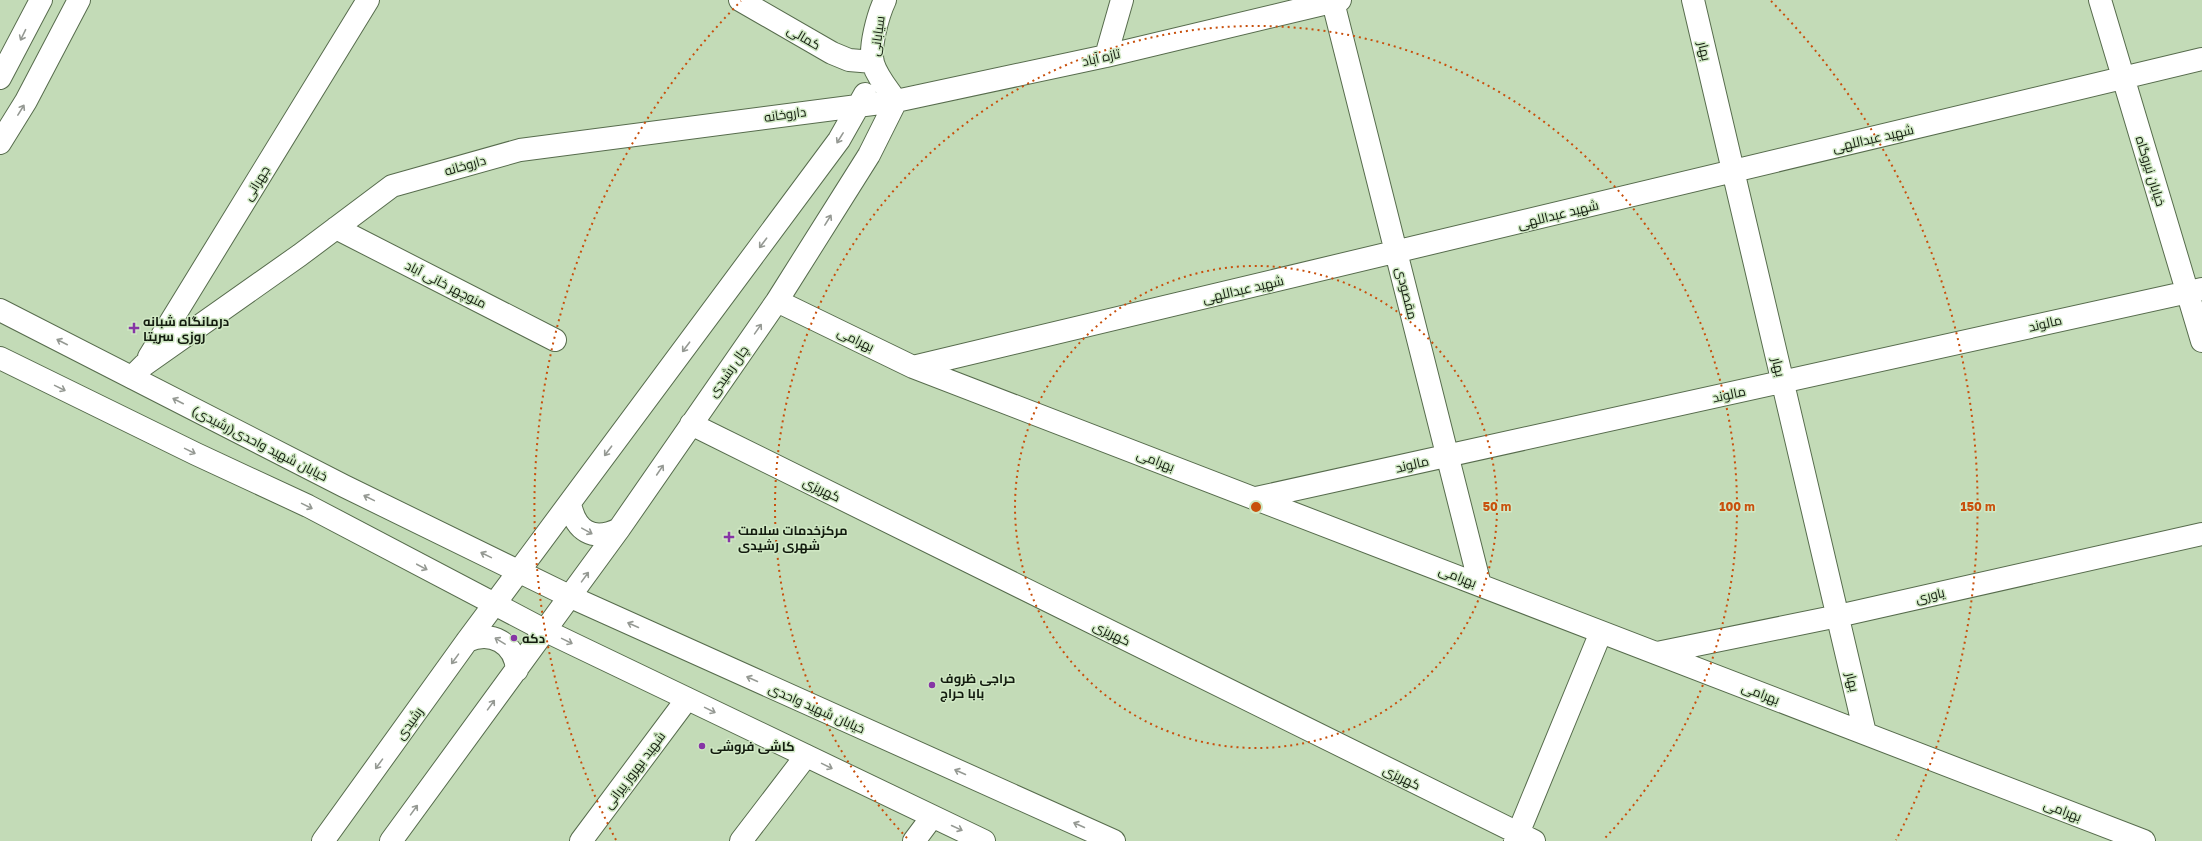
<svg xmlns="http://www.w3.org/2000/svg" width="2202" height="841" viewBox="0 0 2202 841" font-family="'Golos Text',Cairo,sans-serif">
<style>
.lines{fill:none;stroke-linecap:round;stroke-linejoin:round}
.minor-casing{stroke:#576c4d;stroke-width:24}
.major-casing{stroke:#576c4d;stroke-width:24}
.minor{stroke:#fff;stroke-width:22}
.major{stroke:#fff;stroke-width:22}
.oneway{stroke:#959993}
.ring{fill:none;stroke:#c8500c;stroke-width:2;stroke-dasharray:2 4}
.poi-dot{fill:#8635a5;stroke:#d0e8c4;stroke-width:1.5}
.labels{text-anchor:middle;stroke-width:3;stroke-linejoin:round;paint-order:stroke}
.street-label{font-size:13px;fill:#131c0f;stroke:#d0e8c4}
.poi-label{font-size:13px;font-weight:bold;fill:#131c0f;stroke:#d0e8c4;text-anchor:start}
.centre{fill:#c8500c;stroke:#d0e8c4;stroke-width:2}
.ring-label{font-size:12px;text-anchor:middle;font-weight:bold;fill:#c8500c;stroke:#d0e8c4;stroke-width:3;stroke-linejoin:round;paint-order:stroke}
</style>
<rect width="100%" height="100%" fill="#c3dbb7"/>
<g class="lines">
<defs>
<path id="minor" d="M740,0L832,53L849,60L873,62
M1693,0L1865,733
M2100,0L2202,341
M1333,2L1480,585
M1106,56L1122,0
M336,228L555,340
M777,301L913,367L2144,841
M149,357L368,0
M913,367L2202,59
M132,377L144,365L300,255L392,186L520,150L896,101L1106,56L1340,0
M691,424L1534,841
M1256,498L2202,289
M570,503C575,531 593,542 619,529
M467,641C491,630 515,643 517,670
M1657,653L1838,616L2202,534
M323,841L467,641L839,140L865,94
M391,841L619,529L777,301L869,155L896,101C888,89 877,77 873,63C869,47 878,15 885,0
M581,841L687,699
M741,841L806,756
M914,841L932,817
M1515,841L1601,632"/>
<path id="major" d="M0,78L41,0
M0,143L26,101L79,0
M0,310L344,486L571,597L1114,841
M0,358L196,454L308,506L546,631L984,841"/>
</defs>
<use href="#minor" class="minor-casing"/>
<use href="#major" class="major-casing"/>
<use href="#minor" class="minor"/>
<use href="#major" class="major"/>
</g>
<defs><path id="oneway-shaft" d="M-6 0H5M1.5-3L5.5 0L1.5 3" fill="none" stroke-width="1.6" stroke-linecap="round" stroke-linejoin="round"/></defs>
<g class="oneway">
<use href="#oneway-shaft" transform="translate(23 35) rotate(116)"/>
<use href="#oneway-shaft" transform="translate(21 110) rotate(-58)"/>
<use href="#oneway-shaft" transform="translate(840 138) rotate(122)"/>
<use href="#oneway-shaft" transform="translate(828 220) rotate(-58)"/>
<use href="#oneway-shaft" transform="translate(763 243) rotate(127)"/>
<use href="#oneway-shaft" transform="translate(758 329) rotate(-55)"/>
<use href="#oneway-shaft" transform="translate(62 342) rotate(-153)"/>
<use href="#oneway-shaft" transform="translate(686 347) rotate(127)"/>
<use href="#oneway-shaft" transform="translate(60 388) rotate(26)"/>
<use href="#oneway-shaft" transform="translate(178 401) rotate(-153)"/>
<use href="#oneway-shaft" transform="translate(190 451) rotate(26)"/>
<use href="#oneway-shaft" transform="translate(608 451) rotate(127)"/>
<use href="#oneway-shaft" transform="translate(660 470) rotate(-56)"/>
<use href="#oneway-shaft" transform="translate(369 498) rotate(-154)"/>
<use href="#oneway-shaft" transform="translate(307 506) rotate(26)"/>
<use href="#oneway-shaft" transform="translate(587 531) rotate(29)"/>
<use href="#oneway-shaft" transform="translate(486 555) rotate(-154)"/>
<use href="#oneway-shaft" transform="translate(422 567) rotate(28)"/>
<use href="#oneway-shaft" transform="translate(585 577) rotate(-54)"/>
<use href="#oneway-shaft" transform="translate(633 625) rotate(-156)"/>
<use href="#oneway-shaft" transform="translate(500 641) rotate(-149)"/>
<use href="#oneway-shaft" transform="translate(567 641) rotate(26)"/>
<use href="#oneway-shaft" transform="translate(455 659) rotate(126)"/>
<use href="#oneway-shaft" transform="translate(752 679) rotate(-156)"/>
<use href="#oneway-shaft" transform="translate(491 705) rotate(-54)"/>
<use href="#oneway-shaft" transform="translate(710 710) rotate(26)"/>
<use href="#oneway-shaft" transform="translate(379 764) rotate(126)"/>
<use href="#oneway-shaft" transform="translate(827 766) rotate(26)"/>
<use href="#oneway-shaft" transform="translate(960 772) rotate(-156)"/>
<use href="#oneway-shaft" transform="translate(414 810) rotate(-54)"/>
<use href="#oneway-shaft" transform="translate(1079 825) rotate(-156)"/>
<use href="#oneway-shaft" transform="translate(957 828) rotate(25)"/>
</g>
<g class="ring">
<circle cx="1256" cy="507" r="241"/>
<path d="M907 838A481 481 0 1 1 1605 838"/>
<path d="M616 840A722 722 0 0 1 741 1M1771 1A722 722 0 0 1 1896 840"/>
</g>
<g class="poi-dot">
<path d="M132 322h4v4h4v4h-4v4h-4v-4h-4v-4h4z"/>
<path d="M727 531h4v4h4v4h-4v4h-4v-4h-4v-4h4z"/>
<circle cx="514" cy="638" r="4"/>
<circle cx="932" cy="685" r="4"/>
<circle cx="702" cy="746" r="4"/>
</g>
<g class="labels">
<g class="street-label">
<text transform="translate(877 36) rotate(-82)" y="5">سیابانی</text>
<text transform="translate(804 37) rotate(30)" y="5">کمالی</text>
<text transform="translate(1705 51) rotate(77)" y="5">بهار</text>
<text transform="translate(1101 57) rotate(-13)" y="5">تازه آباد</text>
<text transform="translate(785 114) rotate(-8)" y="5">داروخانه</text>
<text transform="translate(1873 138) rotate(-13)" y="5">شهید عبداللهی</text>
<text transform="translate(465 165) rotate(-16)" y="5">داروخانه</text>
<text transform="translate(2151 171) rotate(73)" y="5">خیابان نیروگاه</text>
<text transform="translate(256 183) rotate(-58)" y="5">جهرانی</text>
<text transform="translate(1558 214) rotate(-14)" y="5">شهید عبداللهی</text>
<text transform="translate(446 284) rotate(27)" y="5">منوچهر خانی آباد</text>
<text transform="translate(1243 289) rotate(-13)" y="5">شهید عبداللهی</text>
<text transform="translate(1407 293) rotate(76)" y="5">مقصودی</text>
<text transform="translate(2045 323) rotate(-13)" y="5">مالوند</text>
<text transform="translate(856 339) rotate(26)" y="5">بهرامی</text>
<text transform="translate(1779 367) rotate(77)" y="5">بهار</text>
<text transform="translate(728 371) rotate(-55)" y="5">چال رشیدی</text>
<text transform="translate(1729 394) rotate(-12)" y="5">مالوند</text>
<text transform="translate(260 443) rotate(27)" y="5">خیابان شهید واحدی(رشیدی)</text>
<text transform="translate(1156 460) rotate(21)" y="5">بهرامی</text>
<text transform="translate(1412 464) rotate(-13)" y="5">مالوند</text>
<text transform="translate(822 489) rotate(26)" y="5">کهریزی</text>
<text transform="translate(1458 576) rotate(21)" y="5">بهرامی</text>
<text transform="translate(1930 595) rotate(-13)" y="5">یاوری</text>
<text transform="translate(1112 633) rotate(26)" y="5">کهریزی</text>
<text transform="translate(1853 682) rotate(77)" y="5">بهار</text>
<text transform="translate(1761 693) rotate(21)" y="5">بهرامی</text>
<text transform="translate(817 708) rotate(24)" y="5">خیابان شهید واحدی</text>
<text transform="translate(409 723) rotate(-54)" y="5">رشیدی</text>
<text transform="translate(634 770) rotate(-53)" y="5">شهید بهروز پیرانی</text>
<text transform="translate(1402 777) rotate(26)" y="5">کهریزی</text>
<text transform="translate(2063 810) rotate(21)" y="5">بهرامی</text>
</g>
<g class="poi-label">
<text x="143" y="326">درمانگاه شبانه<tspan x="143" dy="15">روزی سریتا</tspan></text>
<text x="738" y="535">مرکزخدمات سلامت<tspan x="738" dy="15">شهری رشیدی</tspan></text>
<text x="522" y="643">دکه</text>
<text x="940" y="683">حراجی ظروف<tspan x="940" dy="15">بابا حراج</tspan></text>
<text x="710" y="751">کاشی فروشی</text>
</g>
</g>
<circle cx="1256" cy="507" r="6" class="centre"/>
<g class="ring-label">
<text x="1497" y="511">50 m</text>
<text x="1737" y="511">100 m</text>
<text x="1978" y="511">150 m</text>
</g>
</svg>
